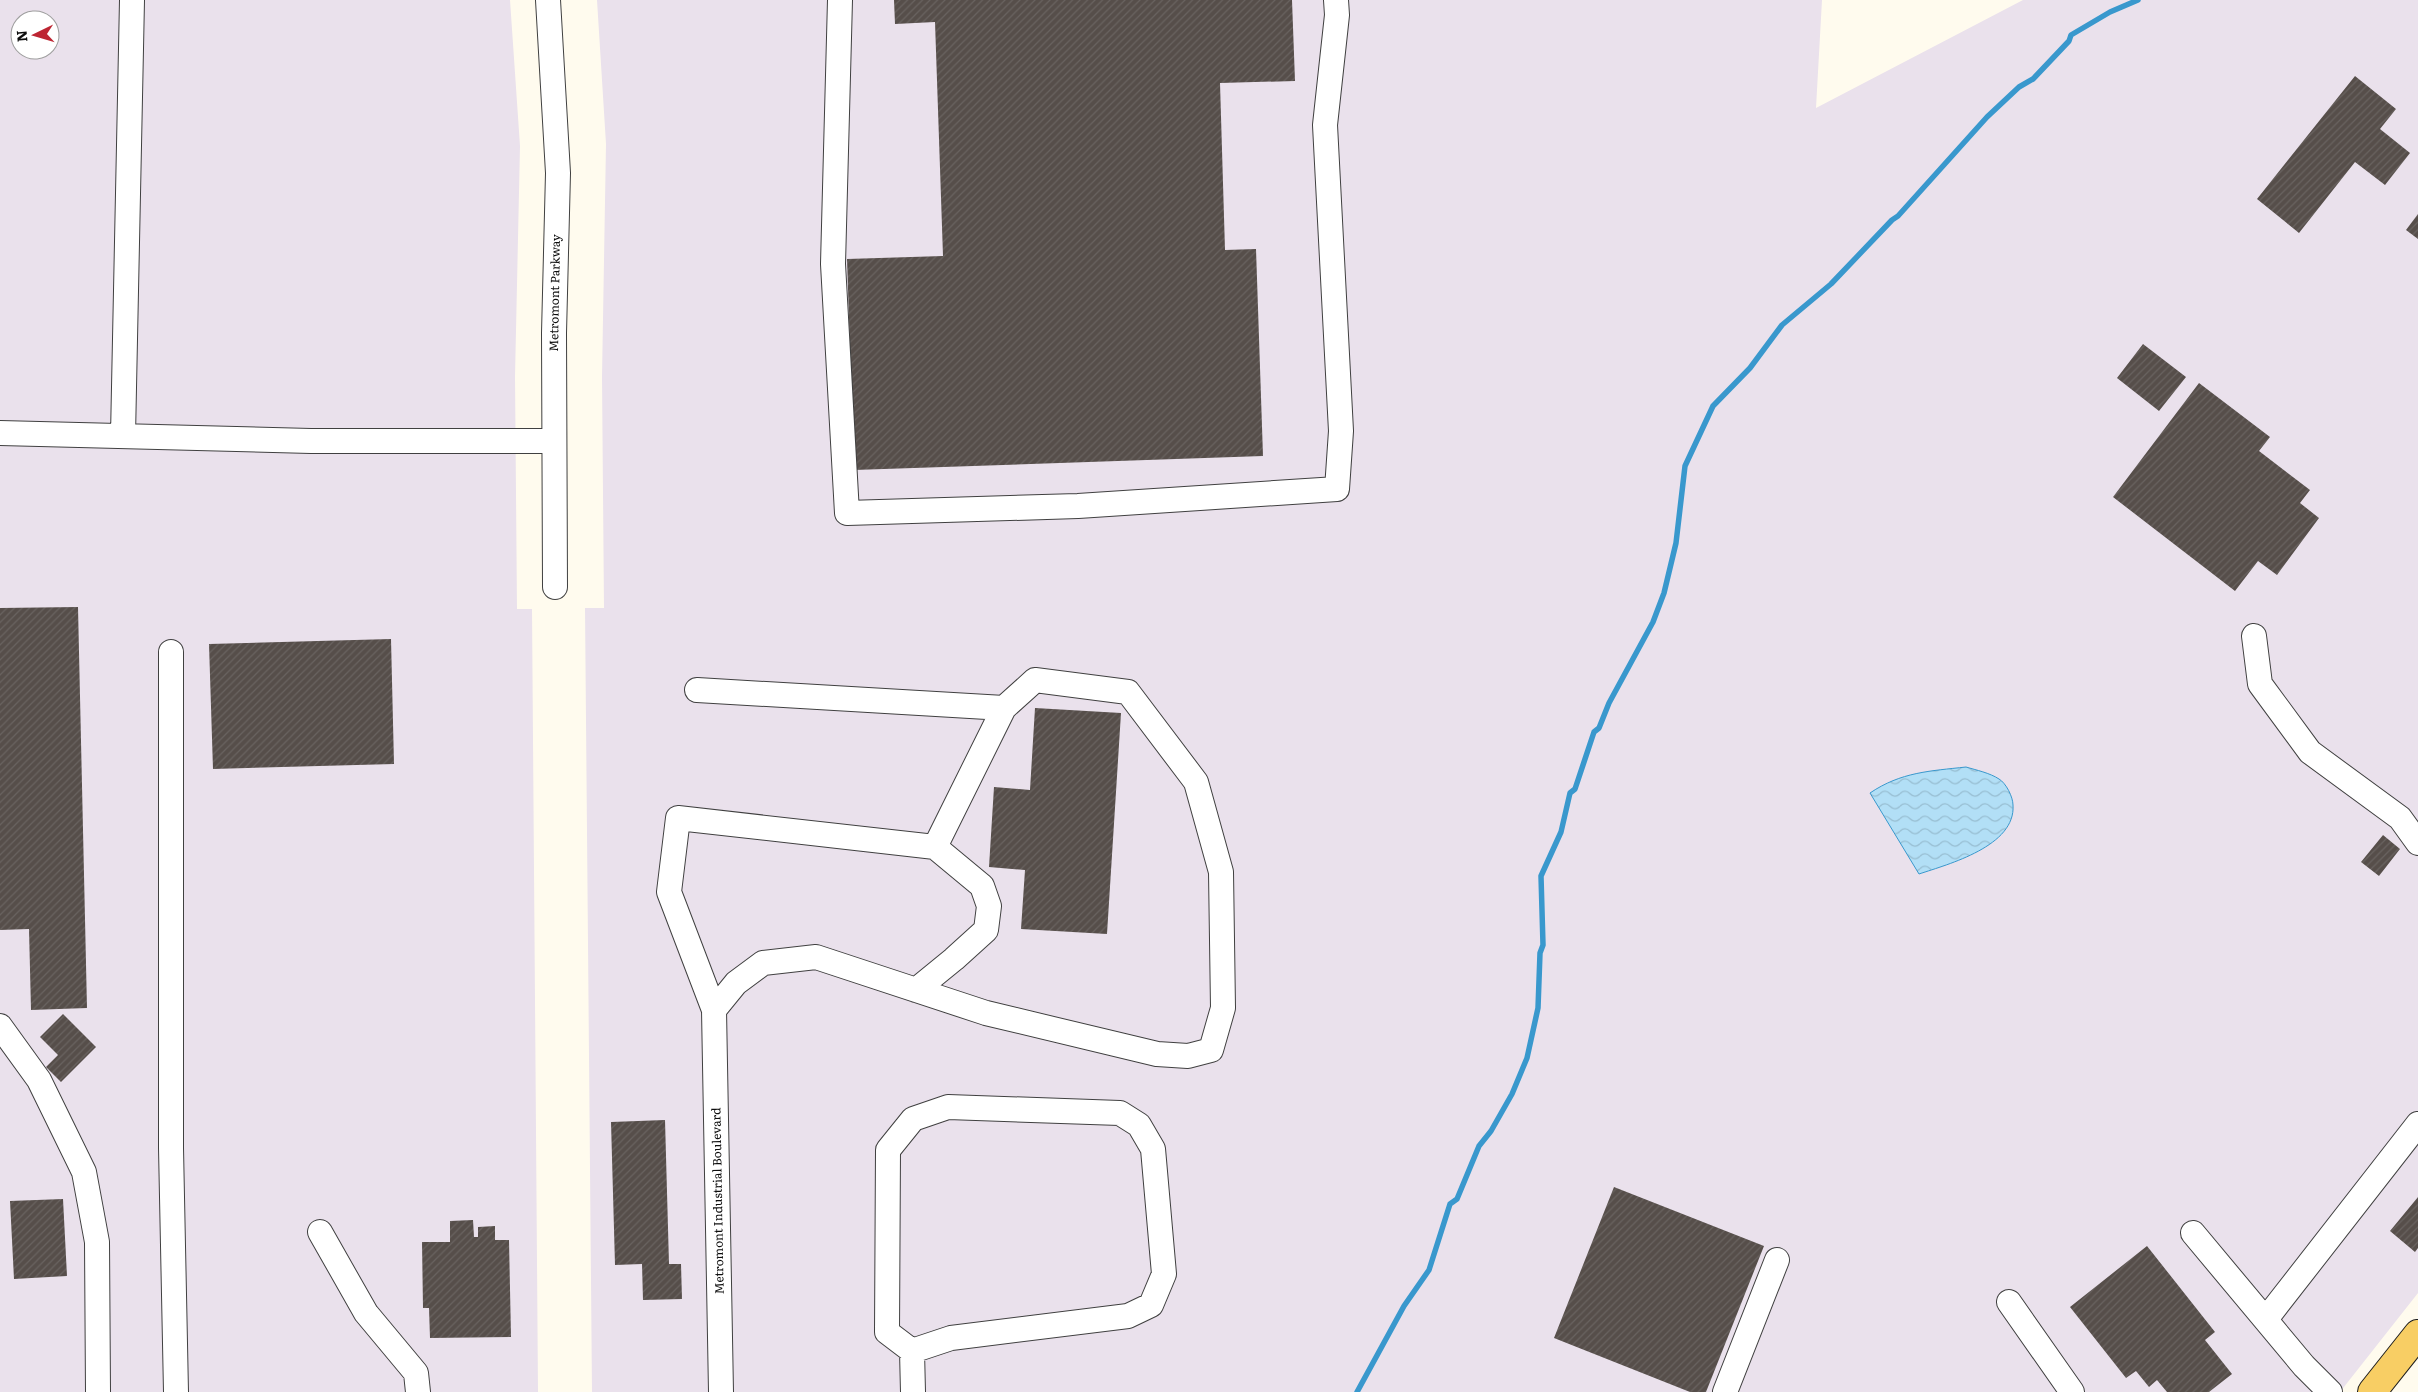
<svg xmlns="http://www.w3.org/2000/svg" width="2418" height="1392" viewBox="0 0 2418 1392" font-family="Literata,serif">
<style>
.industrial{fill:#eae1ec;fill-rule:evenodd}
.water{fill:url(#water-waves);stroke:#3998cd}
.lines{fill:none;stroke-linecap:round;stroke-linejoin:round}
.stream{stroke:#3998cd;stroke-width:5.5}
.building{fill:url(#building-hatch)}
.minor-casing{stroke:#404040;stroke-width:26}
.major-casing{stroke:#1e1e1e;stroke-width:30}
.minor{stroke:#fff;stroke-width:24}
.major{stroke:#f8ce64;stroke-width:28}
.labels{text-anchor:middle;stroke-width:5;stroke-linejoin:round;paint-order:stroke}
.street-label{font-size:12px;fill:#0d0d0d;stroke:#fff}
</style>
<defs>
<pattern id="water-waves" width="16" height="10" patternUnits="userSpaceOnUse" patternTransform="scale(1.25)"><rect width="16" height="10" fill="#b2dff6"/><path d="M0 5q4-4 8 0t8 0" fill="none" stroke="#98bed2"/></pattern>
<pattern id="building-hatch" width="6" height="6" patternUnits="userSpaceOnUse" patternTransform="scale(1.25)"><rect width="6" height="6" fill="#564e4a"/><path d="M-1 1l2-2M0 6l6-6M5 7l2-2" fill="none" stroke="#696360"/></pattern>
</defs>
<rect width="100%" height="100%" fill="#fffbee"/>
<path class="industrial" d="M0,0H510L520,146L515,377L517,609H532L538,1392H0ZM20,20H50V50H20Z
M597,0H1822L1816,108L2023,0H2418V1293L2340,1392H592L585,608H604L602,377L606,144Z"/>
<path class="water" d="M1966,767C1976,770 1990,773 1999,779C2006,783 2013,797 2013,805C2016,846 1949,864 1919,874L1870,793C1901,772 1930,771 1966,767Z"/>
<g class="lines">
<path class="stream" d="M1357,1392L1404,1306L1429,1270L1450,1204L1457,1199L1479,1146L1491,1131L1512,1094L1527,1058L1538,1008L1540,953L1543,945L1541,876L1561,832L1570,793L1575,789L1594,732L1599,728L1609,703L1653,622L1664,593L1676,543L1685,466L1713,406L1750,368L1782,325L1831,284L1892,220L1898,216L1987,117L2019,87L2033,79L2069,41L2071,35L2110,12L2138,0"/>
</g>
<path class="building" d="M894,0H1292L1295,81L1220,83L1225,250L1256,249L1263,456L854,470L847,259L943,256L935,22L895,24Z
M2355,76L2396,109L2380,129L2410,153L2385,185L2355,162L2299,233L2257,199Z
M2418,214V239L2406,230Z
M2143,344L2186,377L2159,411L2117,378Z
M2199,383L2270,437L2259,451L2310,490L2300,503L2319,518L2277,575L2258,561L2235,591L2113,497Z
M78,607L87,1008L31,1010L29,929L0,930V608Z
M391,639L394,764L213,769L209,644Z
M1035,708L1121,713L1107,934L1021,929L1025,870L989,867L994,787L1030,790Z
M2383,835L2400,849L2379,876L2361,862Z
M63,1014L96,1047L61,1082L46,1067L58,1055L40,1037Z
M665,1120L669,1264H681L682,1299L643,1300L642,1264L615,1265L611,1122Z
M1614,1187L1764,1246L1706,1392H1690L1554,1338Z
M2418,1197V1248L2415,1252L2390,1231Z
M63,1199L67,1276L14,1279L10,1201Z
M473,1220L474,1237H478V1227L495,1226V1240H509L511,1337L430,1338L429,1308H423L422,1242H450V1221Z
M2147,1246L2215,1332L2205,1340L2232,1374L2209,1392H2167L2157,1380L2149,1387L2136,1371L2126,1378L2070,1307Z"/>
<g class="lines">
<defs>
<path id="minor" d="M548,0L558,173L554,333L555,587
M840,0L833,264L847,513L1078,506L1337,489L1341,431L1325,125L1337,15L1336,0
M0,433L311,441H553
M123,436L132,0
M2254,636L2260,684L2310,752L2400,818L2418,843
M171,652V1148L176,1392
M697,690L1004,708L935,847
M714,1010L736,983L763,963L816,957L986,1013L1157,1054L1188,1056L1211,1050L1223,1008L1221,872L1196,782L1128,692L1035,680L1004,708
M0,1026L39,1080L84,1172L97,1242L98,1392
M948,1107L1120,1113L1139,1125L1153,1149L1164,1274L1151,1305L1128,1316L951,1338L912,1351L887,1332L888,1150L913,1119Z
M320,1232L366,1313L416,1373L418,1392
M2193,1233L2304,1366L2330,1392
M2009,1302L2072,1392
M2266,1319L2418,1124
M912,1351L913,1392
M721,1392L714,1010L669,892L678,818L935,847L982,886L989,906L986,930L954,959L916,990
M1725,1392L1777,1260"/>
<path id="major" d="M2372,1392L2418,1334"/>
</defs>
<use href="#minor" class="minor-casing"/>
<use href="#major" class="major-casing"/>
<use href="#minor" class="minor"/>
<use href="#major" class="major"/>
</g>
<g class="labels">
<g class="street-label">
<text transform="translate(555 293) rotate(-89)" y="4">Metromont Parkway</text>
<text transform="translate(718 1201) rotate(-91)" y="4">Metromont Industrial Boulevard</text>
</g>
</g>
<g transform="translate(35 35) rotate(265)"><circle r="24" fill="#ffffff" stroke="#9e9e9e"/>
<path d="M0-4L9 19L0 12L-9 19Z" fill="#bd2532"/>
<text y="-8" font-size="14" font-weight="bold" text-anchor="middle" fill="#0d0d0d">N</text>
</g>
</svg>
